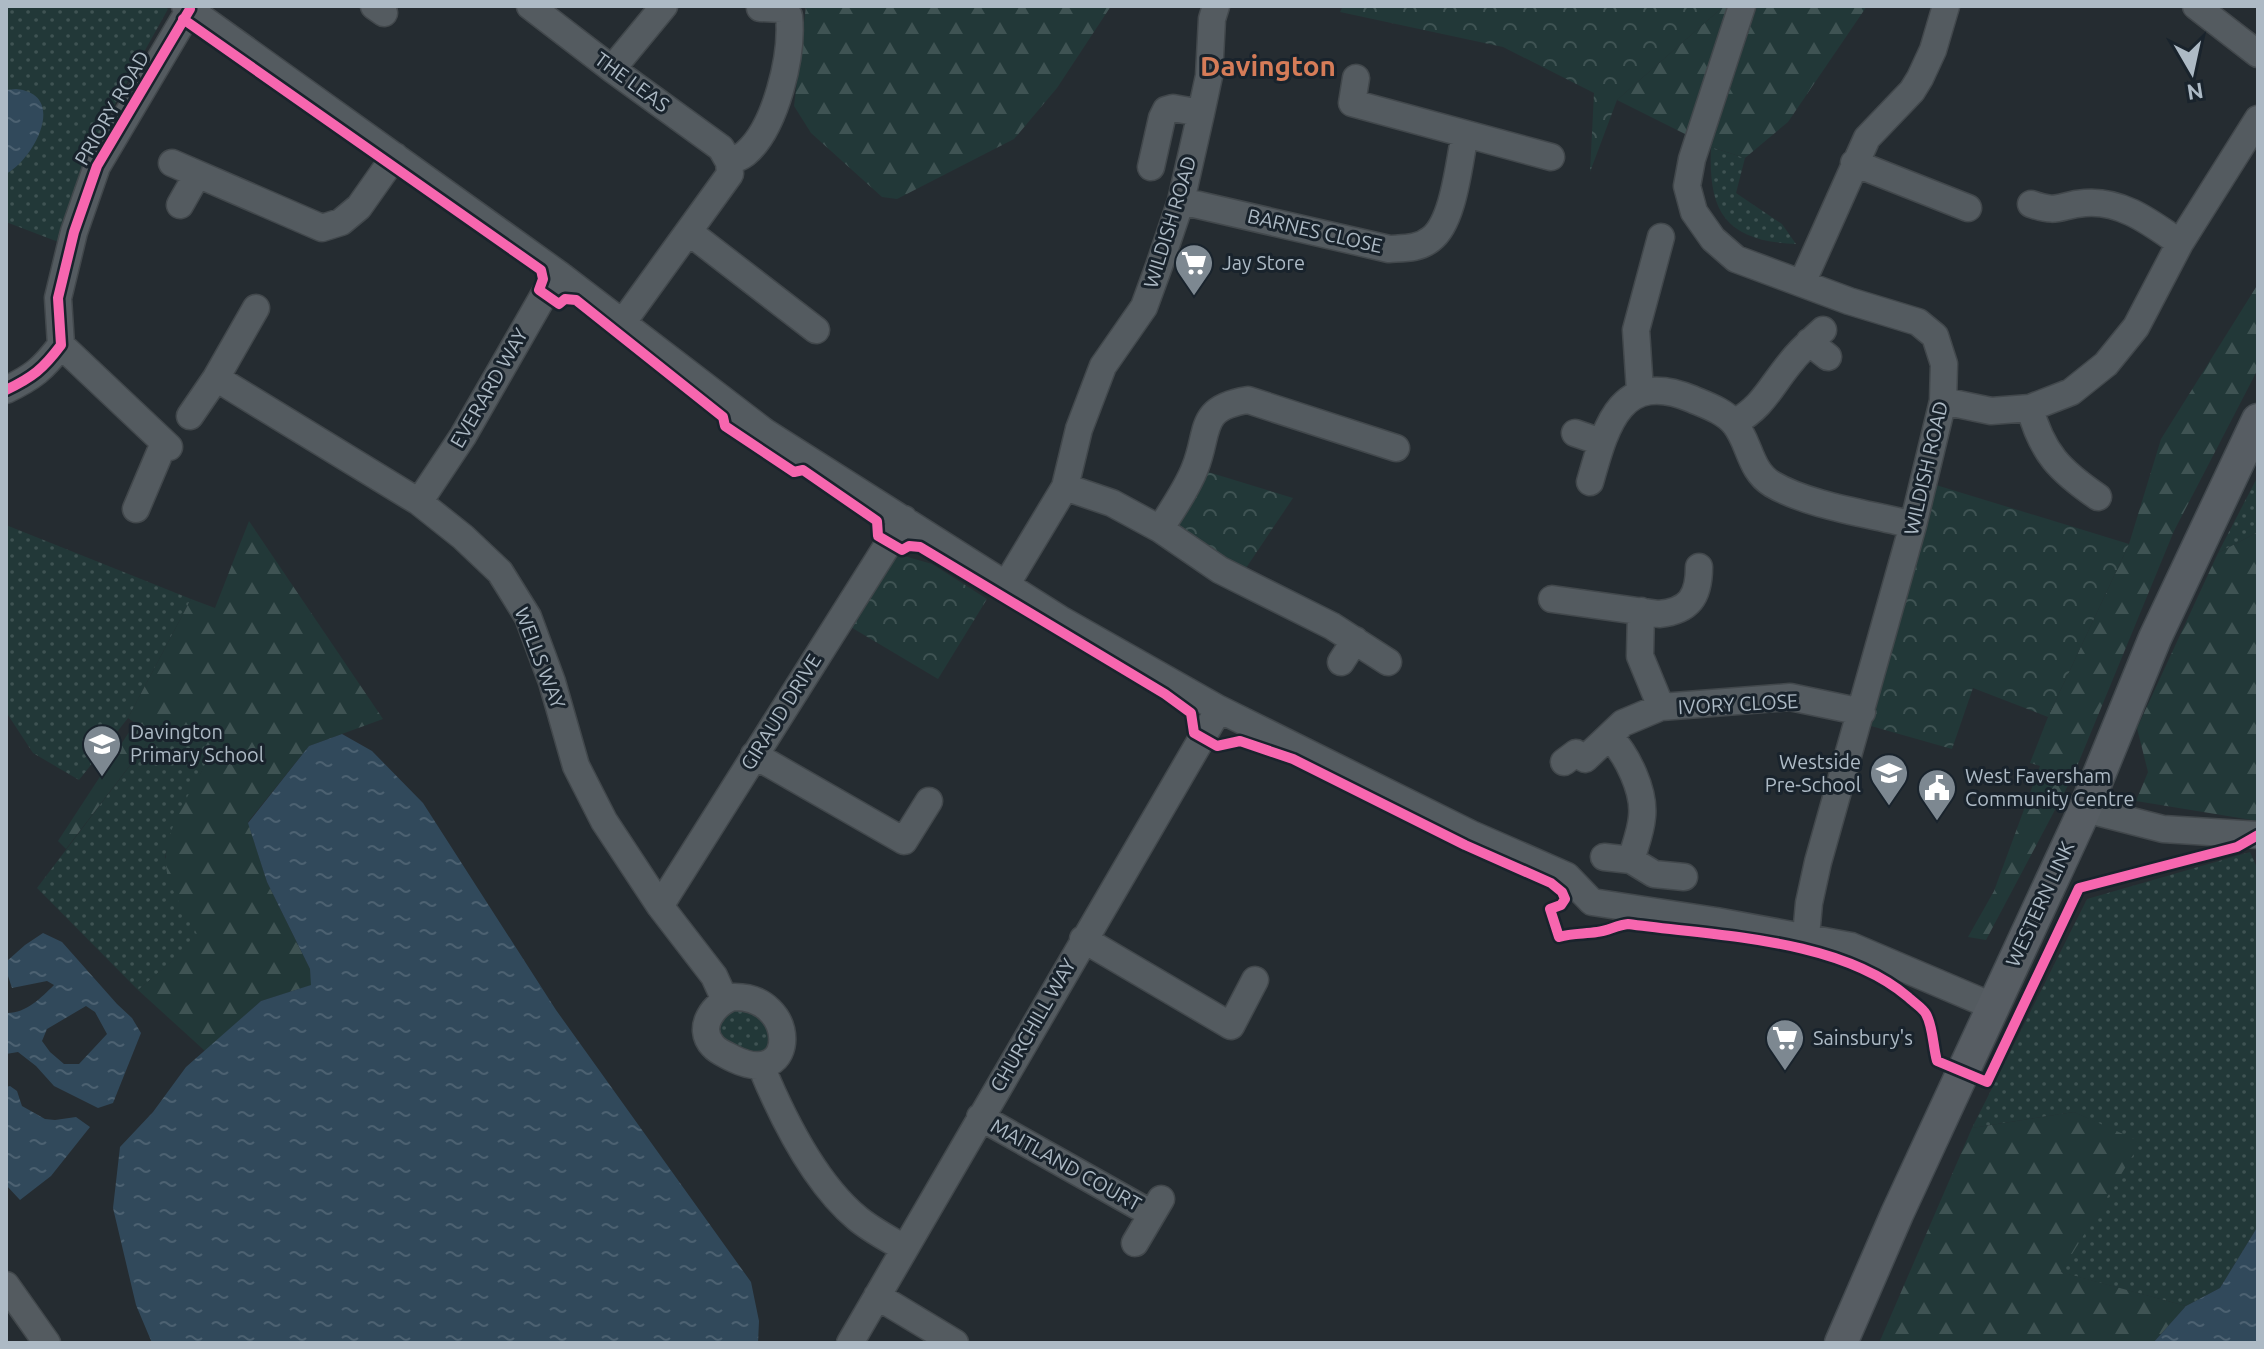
<svg xmlns="http://www.w3.org/2000/svg" width="2264" height="1349" viewBox="0 0 2264 1349" font-family="Ubuntu,sans-serif">
<style>
.grass{fill:url(#grass-dots)}
.forest{fill:url(#forest-firs)}
.park{fill:url(#park-crowns)}
.water{fill:url(#water-ripples);fill-rule:evenodd}
.lines{fill:none;stroke-linecap:round;stroke-linejoin:round}
.minor-casing{stroke:#42484c;stroke-width:29}
.major-casing{stroke:#42494e;stroke-width:35}
.minor{stroke:#545b60;stroke-width:26}
.major{stroke:#575d63;stroke-width:32}
.cycleway-casing{stroke:#19232c;stroke-width:15}
.cycleway{stroke:#f766af;stroke-width:10}
.labels{text-anchor:middle;stroke-width:6;stroke-linejoin:round;paint-order:stroke}
.street-label{font-size:20px;fill:#adbac5;stroke:#19232c}
.poi-label{font-size:20px;fill:#adbac5;stroke:#19232c;text-anchor:start}
.district-label{font-size:28px;font-weight:bold;fill:#d57c58;stroke:#19232c}
</style>
<defs>
<pattern id="grass-dots" width="8" height="8" patternUnits="userSpaceOnUse" patternTransform="scale(2)"><rect width="8" height="8" fill="#223838"/><path d="M2 2h.1M6 6h.1" fill="none" stroke="#3f5353" stroke-width="1.8" stroke-linecap="round"/></pattern>
<pattern id="forest-firs" width="22" height="20" patternUnits="userSpaceOnUse" patternTransform="scale(2)"><rect width="22" height="20" fill="#223838"/><path d="M5 1l3.5 6h-7zM16 11l3.5 6h-7z" fill="#3f5353"/></pattern>
<pattern id="park-crowns" width="20" height="18" patternUnits="userSpaceOnUse" patternTransform="scale(2)"><rect width="20" height="18" fill="#223838"/><path d="M2 6a3 3 0 1 1 6 0M12 15a3 3 0 1 1 6 0" fill="none" stroke="#3f5353"/></pattern>
<pattern id="water-ripples" width="26" height="14" patternUnits="userSpaceOnUse" patternTransform="scale(2)"><rect width="26" height="14" fill="#31495b"/><path d="M2 4q2-2 4 0t4 0M15 11q2-2 4 0t4 0" fill="none" stroke="#4c6171"/></pattern>
</defs>
<rect width="100%" height="100%" fill="#252c31"/>
<path class="grass" d="M6,6H164L168,9L104,124L61,243L6,222Z
M1711,147L1745,158L1736,193L1782,224L1796,244C1726,241 1708,213 1711,147Z
M2258,476V532L2218,553Z
M6,525L191,599L128,718L79,780L33,753L6,712Z
M157,730L213,749L172,830L165,857L200,938L138,990L37,888Z
M2250,852L2258,870V1226L2220,1288L2186,1306L2060,1272L2140,1143L2074,1112L1972,1128L2087,899Z
M734,1006L771,1022L770,1048L761,1055C742,1049 718,1047 719,1023Z"/>
<path class="forest" d="M806,6H1111L1057,88L1014,139L897,199L882,197L811,133L794,106Z
M1724,6H1731L1691,137L1617,100Z
M1757,6H1867L1788,122L1745,158L1711,147Z
M2258,284V369L2174,531L2073,776L1986,940L1968,937L1994,891L2040,766L2030,763L2048,717L2129,544L2161,439Z
M249,521L383,719L309,746L248,822L267,882L310,969L312,985L261,1001L205,1051L138,990L199,938C191,921 180,906 172,888C149,840 196,791 212,749L157,730L66,849L58,841L135,723L128,718L191,599L215,608Z
M2258,532V821L2136,801L2148,772L2137,728L2218,553Z
M2074,1112L2141,1142L2061,1272L2186,1306L2153,1343H1879L1972,1128Z"/>
<path class="park" d="M1343,6H1724L1617,100L1590,172L1594,93L1503,47L1340,12Z
M1195,468L1293,498L1238,580L1160,529Z
M1936,485L2129,544L2048,717L1973,688L1952,749L1871,726Z
M894,553L932,564L987,599L938,679L849,626Z"/>
<path class="water" d="M16,89C68,94 35,158 6,174V90Z
M342,734L372,751L423,803L556,1010L751,1282L759,1321L758,1343H152L136,1305L113,1208L120,1147L153,1112L186,1067L261,1001L311,985L310,969L267,882L248,823L309,746Z
M43,933L62,942L117,1004L132,1018L141,1033L113,1103L98,1108L54,1086L36,1066L18,1052L6,1054V1013C25,1014 41,998 54,985L47,981L12,988L7,973V961L25,945ZM86,1006L95,1012L107,1034L79,1064H64L50,1052L42,1041L47,1029Z
M10,1086L17,1091L22,1106L45,1119L55,1120L76,1117L90,1127L51,1176L20,1200L6,1185V1087Z
M2258,1226V1343H2153L2186,1306L2220,1288Z"/>
<g class="lines">
<defs>
<path id="minor" d="M185,6L560,275L765,432L1060,619L1219,709L1471,834L1567,876L1592,902L1716,921L1851,946L1992,1006
M374,6L384,13
M530,6L612,69L721,148L729,162L730,174L623,322
M1742,6L1692,159L1687,186L1694,212L1713,239L1736,259L1849,301L1918,322L1935,336L1944,364L1943,401L1913,525L1818,862L1809,903L1806,936
M2196,6L2258,54
M612,69L664,6
M1356,78L1352,103L1551,157
M729,162C734,159 742,157 746,153C776,127 793,55 789,16L782,9L760,8
M172,163L322,228L341,222L359,207L395,156
M1854,163L1968,208
M1151,167L1162,118L1166,110L1173,108L1201,113
M1181,201L1389,249C1404,248 1419,249 1431,239C1454,222 1459,162 1465,134
M2031,204C2059,214 2059,205 2085,203C2122,200 2151,223 2180,243
M180,205L197,175
M689,232L816,330
M1802,283L1867,138L1912,91L1920,78L1933,50L1946,6
M1809,342L1828,357
M61,345L169,447
M216,378L419,502L463,537L500,572L528,617L552,682L576,766L604,821L660,906L714,976L725,1000
M6,390C33,377 43,369 61,345L58,298L74,232L97,166L190,9
M1640,391L1636,330L1661,237
M1943,401L1991,411L2030,408L2071,392L2106,364L2136,327L2180,243L2258,119
M2030,408C2042,453 2060,471 2098,497
M190,416L216,378L256,308
M1734,423C1764,406 1770,387 1791,362C1800,350 1812,340 1823,330
M1575,433L1601,442
M1590,482C1606,426 1620,369 1692,399C1706,405 1724,411 1734,423C1750,442 1749,470 1772,484C1809,506 1871,514 1913,525
M1065,487L1112,503L1160,529L1220,570L1332,626L1388,662
M419,502L463,436L545,293L560,275
M136,509L164,443
M1160,529C1172,510 1187,489 1195,468C1210,431 1197,408 1248,400L1396,448
M1006,585L1065,487L1079,429L1103,366L1144,307L1159,266L1181,201L1201,113L1209,76L1212,19L1216,6
M1552,599L1659,614C1689,611 1699,597 1699,567
M1641,611L1640,656L1661,707
M1341,662L1355,640
M1610,737C1627,755 1645,791 1642,817C1641,831 1635,846 1631,860
M754,755L904,841L929,801
M1564,762L1576,753L1585,759L1623,723L1661,707L1790,697L1862,712
M2085,809L2163,829L2258,835
M1604,857L1631,860L1654,874L1684,877
M660,906L904,519
M1083,939L1231,1026L1255,980
M733,997C798,995 799,1090 734,1059C727,1055 718,1052 713,1046C695,1027 715,1003 733,997Z
M761,1066C782,1117 815,1183 857,1218C871,1230 889,1239 904,1248
M980,1117L1152,1214
M1135,1243L1161,1199
M6,1285L47,1343
M877,1296L955,1343
M850,1343L1219,709"/>
<path id="major" d="M1841,1343L1897,1214L2085,809L2155,638L2258,420"/>
</defs>
<use href="#minor" class="minor-casing"/>
<use href="#major" class="major-casing"/>
<use href="#minor" class="minor"/>
<use href="#major" class="major"/>
<defs>
<path id="cycleway" d="M183,19L541,270L543,279L539,290L559,304L565,299L576,300L723,417L725,426L794,472L803,470L877,521L878,536L902,550L909,546L920,547L1165,694L1191,713L1194,733L1217,746L1240,741L1293,759L1465,845L1551,883L1562,892L1565,899L1561,905L1550,909L1559,937C1572,933 1584,934 1597,932C1608,931 1617,925 1628,924C1715,936 1839,938 1908,997C1913,1002 1923,1008 1926,1014C1933,1026 1933,1047 1937,1061L1987,1082L2079,888L2237,847L2258,835
M6,390C33,377 43,369 61,345L58,298L74,232L97,166L190,9"/>
</defs>
<use href="#cycleway" class="cycleway-casing"/>
<use href="#cycleway" class="cycleway"/>
</g>
<defs>
<symbol id="supermarket-pin" viewBox="-11 -11 22 30"><path d="M0 17L-7.5 6A9.5 9.5 0 1 1 7.5 6Z" fill="#7d8891" stroke="#19232c"/><path d="M-6-5.5h2.5l.6 2H6L4.5 2H-2.5L-4.4-4H-6ZM-1.5 3.2a1.3 1.3 0 1 0 .1 0ZM3 3.2a1.3 1.3 0 1 0 .1 0Z" fill="#fff"/></symbol>
<symbol id="school-pin" viewBox="-11 -11 22 30"><path d="M0 17L-7.5 6A9.5 9.5 0 1 1 7.5 6Z" fill="#7d8891" stroke="#19232c"/><path d="M0-5L7-2L0 1L-7-2ZM-4 1L0 2.5L4 1V4Q0 6-4 4Z" fill="#fff"/></symbol>
<symbol id="civic-pin" viewBox="-11 -11 22 30"><path d="M0 17L-7.5 6A9.5 9.5 0 1 1 7.5 6Z" fill="#7d8891" stroke="#19232c"/><path d="M-.6-6.5H3V-4.5H.6V-3L4-1V1h2V6H-6V1h2V-1L-.6-3ZM-1.2 2.5V6h2.4V2.5Z" fill="#fff"/></symbol>
</defs>
<g fill-rule="evenodd">
<use href="#supermarket-pin" x="1172" y="241" width="44" height="60"/>
<use href="#school-pin" x="80" y="722" width="44" height="60"/>
<use href="#school-pin" x="1867" y="751" width="44" height="60"/>
<use href="#civic-pin" x="1915" y="766" width="44" height="60"/>
<use href="#supermarket-pin" x="1763" y="1016" width="44" height="60"/>
</g>
<g class="labels">
<g class="street-label">
<text transform="translate(632 82) rotate(36)" y="7">THE LEAS</text>
<text transform="translate(112 108) rotate(-60)" y="7">PRIORY ROAD</text>
<text transform="translate(1170 222) rotate(-73)" y="7">WILDISH ROAD</text>
<text transform="translate(1315 231) rotate(13)" y="7">BARNES CLOSE</text>
<text transform="translate(489 388) rotate(-60)" y="7">EVERARD WAY</text>
<text transform="translate(1926 468) rotate(-77)" y="7">WILDISH ROAD</text>
<text transform="translate(540 658) rotate(69)" y="7">WELLS WAY</text>
<text transform="translate(1738 704) rotate(-3)" y="7">IVORY CLOSE</text>
<text transform="translate(781 712) rotate(-58)" y="7">GIRAUD DRIVE</text>
<text transform="translate(2040 904) rotate(-65)" y="7">WESTERN LINK</text>
<text transform="translate(1033 1025) rotate(-60)" y="7">CHURCHILL WAY</text>
<text transform="translate(1066 1165) rotate(29)" y="7">MAITLAND COURT</text>
</g>
<g class="poi-label">
<text x="1222" y="270">Jay Store</text>
<text x="130" y="739">Davington<tspan x="130" dy="23">Primary School</tspan></text>
<text x="1861" y="769" text-anchor="end">Westside<tspan x="1861" dy="23">Pre-School</tspan></text>
<text x="1965" y="783">West Faversham<tspan x="1965" dy="23">Community Centre</tspan></text>
<text x="1813" y="1045">Sainsbury's</text>
</g>
<g class="district-label">
<text x="1268" y="76">Davington</text>
</g>
</g>
<rect width="2264" height="1349" fill="none" stroke="#adbac5" stroke-width="16"/>
<g transform="translate(2192 72) rotate(171)" stroke="#19232c" stroke-width="6" paint-order="stroke">
<path d="M0-6L14 30L0 20L-14 30Z" fill="#adbac5"/>
<text y="-12" font-size="22" font-weight="bold" text-anchor="middle" fill="#adbac5">N</text>
</g>
</svg>
